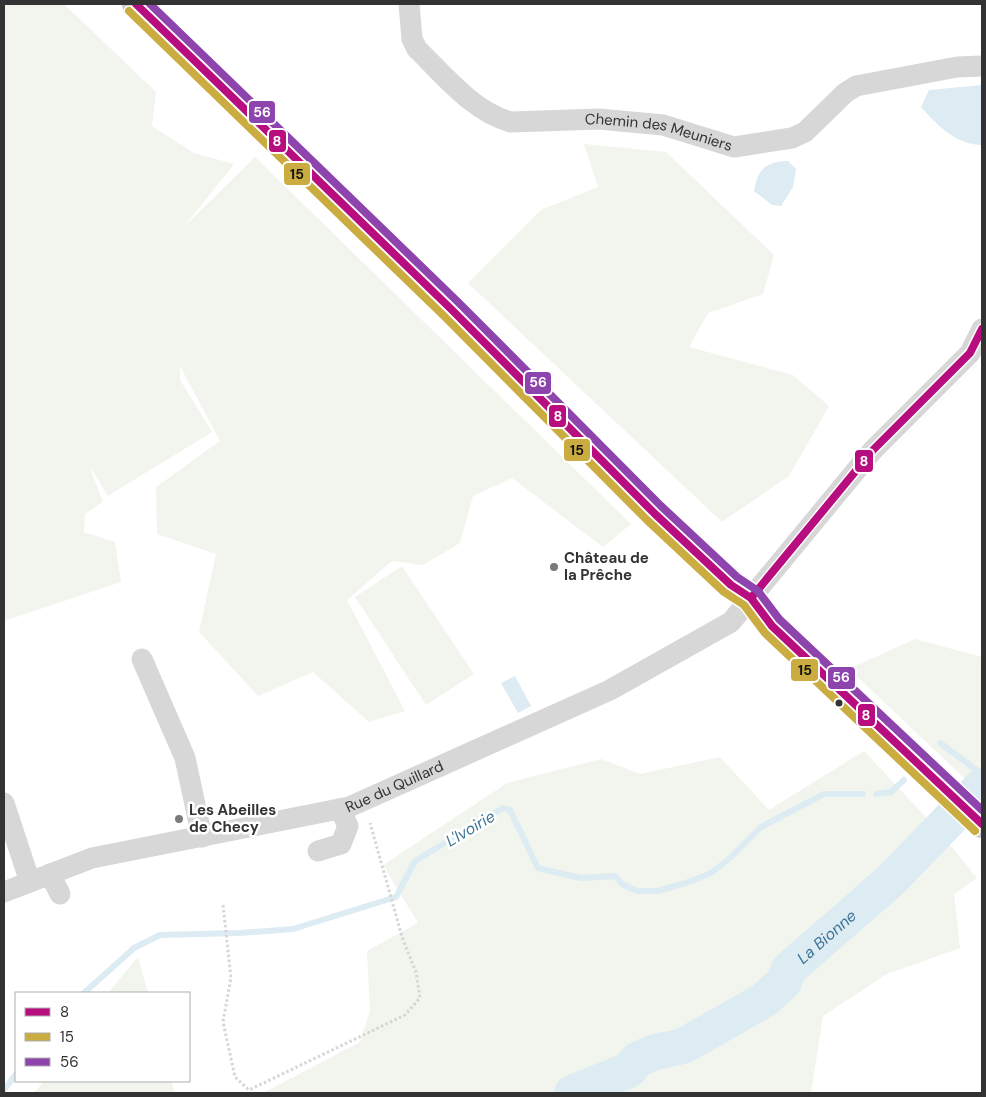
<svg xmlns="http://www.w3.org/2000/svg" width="986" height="1097" viewBox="0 0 986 1097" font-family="'DM Sans',sans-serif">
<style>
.green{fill:#f1f5ed}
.water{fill:#ddebf3}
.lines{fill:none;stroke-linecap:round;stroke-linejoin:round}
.stream{stroke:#ddebf3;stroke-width:6}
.river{stroke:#ddebf3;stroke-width:36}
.path{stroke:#d6d6d6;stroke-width:3;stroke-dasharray:2.5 2.5;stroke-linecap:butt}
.minor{stroke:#d7d7d7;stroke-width:21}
.major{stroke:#cacaca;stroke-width:28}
.bus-1-casing{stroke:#fff;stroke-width:11}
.bus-2-casing{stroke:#fff;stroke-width:11}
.bus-3-casing{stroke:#fff;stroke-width:11}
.bus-1{stroke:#b80d7f;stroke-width:8}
.bus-2{stroke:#caac40;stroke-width:8}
.bus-3{stroke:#8e44ad;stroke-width:8}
.poi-dot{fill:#7a7a7a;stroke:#fff;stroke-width:2}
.bus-dot{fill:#333;stroke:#fff;stroke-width:2}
.labels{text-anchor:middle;stroke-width:5;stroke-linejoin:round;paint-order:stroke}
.street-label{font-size:15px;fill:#333;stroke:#fff}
.poi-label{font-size:15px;font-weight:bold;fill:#333;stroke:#fff;text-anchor:start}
.water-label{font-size:16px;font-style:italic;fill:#3f7597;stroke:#fff}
.line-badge{stroke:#fff;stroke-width:2}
.badge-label{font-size:14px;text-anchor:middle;font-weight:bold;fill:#fff}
.pale-badge-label{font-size:14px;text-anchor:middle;font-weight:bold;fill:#111}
</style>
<rect width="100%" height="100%" fill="#fff"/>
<path class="green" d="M4,4H64L156,92L152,126L194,153L234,164L183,228L255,157L631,524L603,547L512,478L473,496L460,543L423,565L392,561L347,600L405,711L369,722L313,672L258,696L199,632L216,554L157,534L156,487L220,441L180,366V380L212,432L108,496L89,465L103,502L85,514L84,532L115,542L121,582L4,621Z
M584,144L666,152L774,255L763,294L708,313L689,347L793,375L829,406L789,476L722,522L468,283L541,210L598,187Z
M402,566L474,674L426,705L355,597Z
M915,639L982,657V795L849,669Z
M864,751L937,829L977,878L954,894L960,948L887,974L823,1016L811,1093H263L360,1042L370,1011L367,951L418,923L383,865L507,783L601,759L640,774L720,757L769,810Z
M138,957L148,993H108Z
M44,1081H171L175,1093H34Z"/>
<path class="water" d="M982,85V145C956,145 937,125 921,107L929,90Z
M788,161L796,169L793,187L781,206L772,205L754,191C758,169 765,162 788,161Z
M515,676L531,706L518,713L501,683Z"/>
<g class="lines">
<path class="stream" d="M940,743L982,774
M876,794L891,792L904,780
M84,993L134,948L160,935L239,933L293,929L396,897L415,861L503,808L510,810L538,868L581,878L615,876L622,884L637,891H658L689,882L711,873L729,859L761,827L824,794H863
M4,1090L16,1074"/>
<path class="river" id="s1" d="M572,1093L629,1070L637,1060L652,1053L683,1046L724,1023L764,1000L784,982L789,969L890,881L982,786"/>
<path class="path" d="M223,905L231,978L223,1022L235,1077L249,1090L405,1015L420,998L416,972L403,940L370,823"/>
<g class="minor">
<path id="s2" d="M409,4L412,39L417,49C444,75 473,112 511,122L599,119L663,125L734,147L792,138L805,132L845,93L856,86L957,67L982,66"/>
<path d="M142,659L185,758L202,837"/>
<path d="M4,803L30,882"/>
<path d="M318,851L341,844L348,826L340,809"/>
<path d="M50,874L60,894"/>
<path id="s3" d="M4,892L92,858L349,807L610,690L731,622L873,450L970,353L982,329"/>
</g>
<path class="major" d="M136,4L451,309L654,513L731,585L751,598L772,626L982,824"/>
<defs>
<path id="bus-1" d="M136,4L451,309L654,513L731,585L751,598L772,626L982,824
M751,598L873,450L970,353L982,329"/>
<path id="bus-2" d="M129,11L444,316L647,520L724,592L744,605L765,633L975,831"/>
<path id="bus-3" d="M150,4L458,302L661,506L737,577L758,591L779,619L982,810"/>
</defs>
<use href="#bus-1" class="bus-1-casing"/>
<use href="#bus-2" class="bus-2-casing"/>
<use href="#bus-3" class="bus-3-casing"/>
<use href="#bus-1" class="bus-1"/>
<use href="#bus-2" class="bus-2"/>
<use href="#bus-3" class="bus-3"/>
</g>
<g class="poi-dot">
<circle cx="554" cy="567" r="5"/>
<circle cx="179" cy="819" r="5"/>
</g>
<circle class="bus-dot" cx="839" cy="703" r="4.5"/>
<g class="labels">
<g class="street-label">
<text dy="5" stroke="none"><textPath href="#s2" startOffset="316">Chemin des Meuniers</textPath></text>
<text dy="5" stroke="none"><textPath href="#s3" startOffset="406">Rue du Quillard</textPath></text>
</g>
<g class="poi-label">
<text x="564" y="563">Château de<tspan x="564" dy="17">la Prêche</tspan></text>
<text x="189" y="815">Les Abeilles<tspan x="189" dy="17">de Checy</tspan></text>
</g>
<g class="water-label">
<text transform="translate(470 828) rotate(-31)" y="6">L'Ivoirie</text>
<text dy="6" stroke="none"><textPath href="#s1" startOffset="306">La Bionne</textPath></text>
</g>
</g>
<g class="line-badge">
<rect x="248" y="100" width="28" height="24" rx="5" fill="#8e44ad"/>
<rect x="268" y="129" width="19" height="24" rx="5" fill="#b80d7f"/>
<rect x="283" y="162" width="28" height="24" rx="5" fill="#caac40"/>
<rect x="524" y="371" width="28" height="24" rx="5" fill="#8e44ad"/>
<rect x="548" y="404" width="19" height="24" rx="5" fill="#b80d7f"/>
<rect x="563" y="438" width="28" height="24" rx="5" fill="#caac40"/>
<rect x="854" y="449" width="20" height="24" rx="5" fill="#b80d7f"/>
<rect x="790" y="658" width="29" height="24" rx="5" fill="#caac40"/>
<rect x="827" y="666" width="29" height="24" rx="5" fill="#8e44ad"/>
<rect x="857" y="703" width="19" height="24" rx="5" fill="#b80d7f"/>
</g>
<g class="badge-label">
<text x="262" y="117">56</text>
<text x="277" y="146">8</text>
<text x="538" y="387">56</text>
<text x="558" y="421">8</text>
<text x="864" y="466">8</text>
<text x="841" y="682">56</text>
<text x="866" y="720">8</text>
</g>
<g class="pale-badge-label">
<text x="297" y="179">15</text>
<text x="577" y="455">15</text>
<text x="805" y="675">15</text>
</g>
<rect width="986" height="1097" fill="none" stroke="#333333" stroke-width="10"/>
<rect x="15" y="992" width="175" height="90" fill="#ffffff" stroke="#adadad"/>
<rect x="25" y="1008" width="25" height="8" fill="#b80d7f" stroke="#adadad"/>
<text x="60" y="1017" font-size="15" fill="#333333">8</text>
<rect x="25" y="1033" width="25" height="8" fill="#caac40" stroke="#adadad"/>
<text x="60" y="1042" font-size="15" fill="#333333">15</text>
<rect x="25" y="1058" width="25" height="8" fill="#8e44ad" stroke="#adadad"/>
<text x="60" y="1067" font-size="15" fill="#333333">56</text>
</svg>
